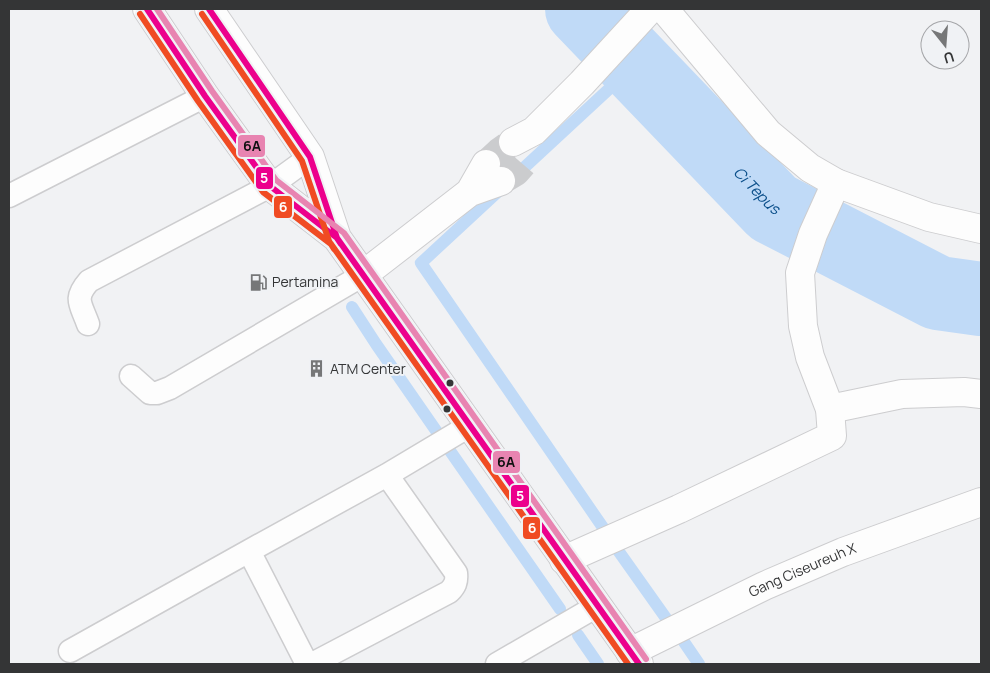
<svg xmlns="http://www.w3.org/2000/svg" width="990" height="673" viewBox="0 0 990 673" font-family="Manrope,sans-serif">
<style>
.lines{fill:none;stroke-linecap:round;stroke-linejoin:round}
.stream{stroke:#c0daf7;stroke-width:12}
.river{stroke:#c0daf7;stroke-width:74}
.tertiary-tunnel{stroke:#cbccce;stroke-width:28;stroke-dasharray:28 14;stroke-linecap:butt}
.service-casing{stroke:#cdcdcf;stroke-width:25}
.minor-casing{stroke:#cdcdcf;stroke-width:30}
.tertiary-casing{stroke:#cdcdcf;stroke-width:30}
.primary-casing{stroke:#cdcdcf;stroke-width:30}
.service{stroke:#fdfdfd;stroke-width:22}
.minor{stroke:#fdfdfd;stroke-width:28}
.tertiary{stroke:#fdfdfd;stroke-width:28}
.primary{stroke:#fdfdfd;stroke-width:28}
.bus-1-casing{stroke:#f0f2f5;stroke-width:10}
.bus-2-casing{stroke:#f0f2f5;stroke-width:10}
.bus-3-casing{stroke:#f0f2f5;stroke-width:10}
.bus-1{stroke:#ec008c;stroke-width:6}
.bus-2{stroke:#f04b23;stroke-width:6}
.bus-3{stroke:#e884b1;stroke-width:6}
.bus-dot{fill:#343536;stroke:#f0f2f5;stroke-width:2}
.labels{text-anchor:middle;stroke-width:4;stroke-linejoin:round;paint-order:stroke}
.poi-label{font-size:14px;fill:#343536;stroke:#f0f2f5;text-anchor:start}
.street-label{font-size:14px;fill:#343536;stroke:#f0f2f5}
.water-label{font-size:15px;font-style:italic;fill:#0c508b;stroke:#f0f2f5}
.line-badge{stroke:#f0f2f5;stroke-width:2}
.badge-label{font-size:14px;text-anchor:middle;font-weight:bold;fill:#fff}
.pale-badge-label{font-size:14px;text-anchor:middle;font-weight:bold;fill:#111}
</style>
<rect width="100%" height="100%" fill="#f1f2f4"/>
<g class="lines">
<path class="stream" d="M352,307L376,344L437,432
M448,448L560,609
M604,529L421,263L636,64
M617,549L668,621
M578,635L598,664
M684,642L699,664"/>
<path class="river" id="s1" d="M582,9L773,208L938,293L981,299"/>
<path class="tertiary-tunnel" d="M486,164L499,152L513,142
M501,181L516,172L528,158"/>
<defs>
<path id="service" d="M9,196L205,96
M88,324C81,304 73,299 89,281L270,186L310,157
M131,376L150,393H157L170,388L363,275
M249,551L307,664
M70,651L249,551L387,475L469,426
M312,664L449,592C455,586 457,582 456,573L387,475
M497,664L597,606"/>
<g id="minor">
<path d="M664,9L768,133L810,168L836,183L929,217L981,229"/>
<path d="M830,409L902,394L964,392L981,394"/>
<path d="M564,560L679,509L832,436L830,409L810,357L803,326L800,273L813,234L836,183"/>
<path id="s2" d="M630,652L764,586L843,552L981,502"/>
</g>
<path id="tertiary" d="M513,142L534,131L582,83L650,9
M470,192L486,164
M363,275L470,192L501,181"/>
<path id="primary" d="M147,9L205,96L270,186L337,238
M209,9L310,157L337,238L639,664"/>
</defs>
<use href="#service" class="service-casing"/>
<use href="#minor" class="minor-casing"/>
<use href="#tertiary" class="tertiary-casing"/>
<use href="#primary" class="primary-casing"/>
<use href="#service" class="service"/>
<use href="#minor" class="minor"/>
<use href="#tertiary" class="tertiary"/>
<use href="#primary" class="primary"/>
<defs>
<path id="bus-1" d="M147,9L205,96L270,186L337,238L639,664
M209,9L310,157L337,238L341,244"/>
<path id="bus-2" d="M140,14L198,101L263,192L331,244L628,664
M202,14L302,161L329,241L334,249"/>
<path id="bus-3" d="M157,9L212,91L276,180L344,233L646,659"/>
</defs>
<use href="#bus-1" class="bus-1-casing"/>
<use href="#bus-2" class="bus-2-casing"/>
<use href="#bus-3" class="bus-3-casing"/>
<use href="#bus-1" class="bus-1"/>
<use href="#bus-2" class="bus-2"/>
<use href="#bus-3" class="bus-3"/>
</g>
<defs>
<symbol id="fuel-bare" viewBox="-9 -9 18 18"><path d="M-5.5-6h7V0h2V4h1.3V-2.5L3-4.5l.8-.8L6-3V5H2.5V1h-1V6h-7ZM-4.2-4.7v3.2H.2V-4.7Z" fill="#767778" stroke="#f0f2f5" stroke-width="2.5" paint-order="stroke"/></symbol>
<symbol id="building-bare" viewBox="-9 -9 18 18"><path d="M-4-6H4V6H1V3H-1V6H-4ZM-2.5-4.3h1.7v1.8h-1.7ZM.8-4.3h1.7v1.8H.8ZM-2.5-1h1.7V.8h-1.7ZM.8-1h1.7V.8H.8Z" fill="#767778" stroke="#f0f2f5" stroke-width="2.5" paint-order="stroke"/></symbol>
</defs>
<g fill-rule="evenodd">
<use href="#fuel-bare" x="246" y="270" width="25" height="25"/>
<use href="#building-bare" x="304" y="356" width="25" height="25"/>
</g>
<g class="bus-dot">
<circle cx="450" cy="383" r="4.5"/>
<circle cx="447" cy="409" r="4.5"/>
</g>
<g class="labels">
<g class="poi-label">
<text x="272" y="287">Pertamina</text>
<text x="330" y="374">ATM Center</text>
</g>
<g class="street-label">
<text dy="5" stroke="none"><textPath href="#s2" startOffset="191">Gang Ciseureuh X</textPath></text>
</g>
<g class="water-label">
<text dy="5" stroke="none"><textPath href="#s1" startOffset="252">Ci Tepus</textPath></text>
</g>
</g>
<g class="line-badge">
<rect x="237" y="134" width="29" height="24" rx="5" fill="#e884b1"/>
<rect x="255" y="166" width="19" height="24" rx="5" fill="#ec008c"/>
<rect x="273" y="195" width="20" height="24" rx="5" fill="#f04b23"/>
<rect x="492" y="450" width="29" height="24" rx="5" fill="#e884b1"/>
<rect x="510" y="484" width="20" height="24" rx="5" fill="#ec008c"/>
<rect x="522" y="516" width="19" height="24" rx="5" fill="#f04b23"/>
</g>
<g class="badge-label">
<text x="264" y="183">5</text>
<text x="283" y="212">6</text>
<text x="520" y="501">5</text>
<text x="532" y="533">6</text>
</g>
<g class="pale-badge-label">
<text x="252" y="151">6A</text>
<text x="506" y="467">6A</text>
</g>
<rect width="990" height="673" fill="none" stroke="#343536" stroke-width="20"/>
<g transform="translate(945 45) rotate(163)"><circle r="24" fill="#f0f2f5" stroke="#a5a6a9"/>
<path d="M0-4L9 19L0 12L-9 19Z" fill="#767778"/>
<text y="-8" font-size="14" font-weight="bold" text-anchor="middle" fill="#343536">U</text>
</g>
</svg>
